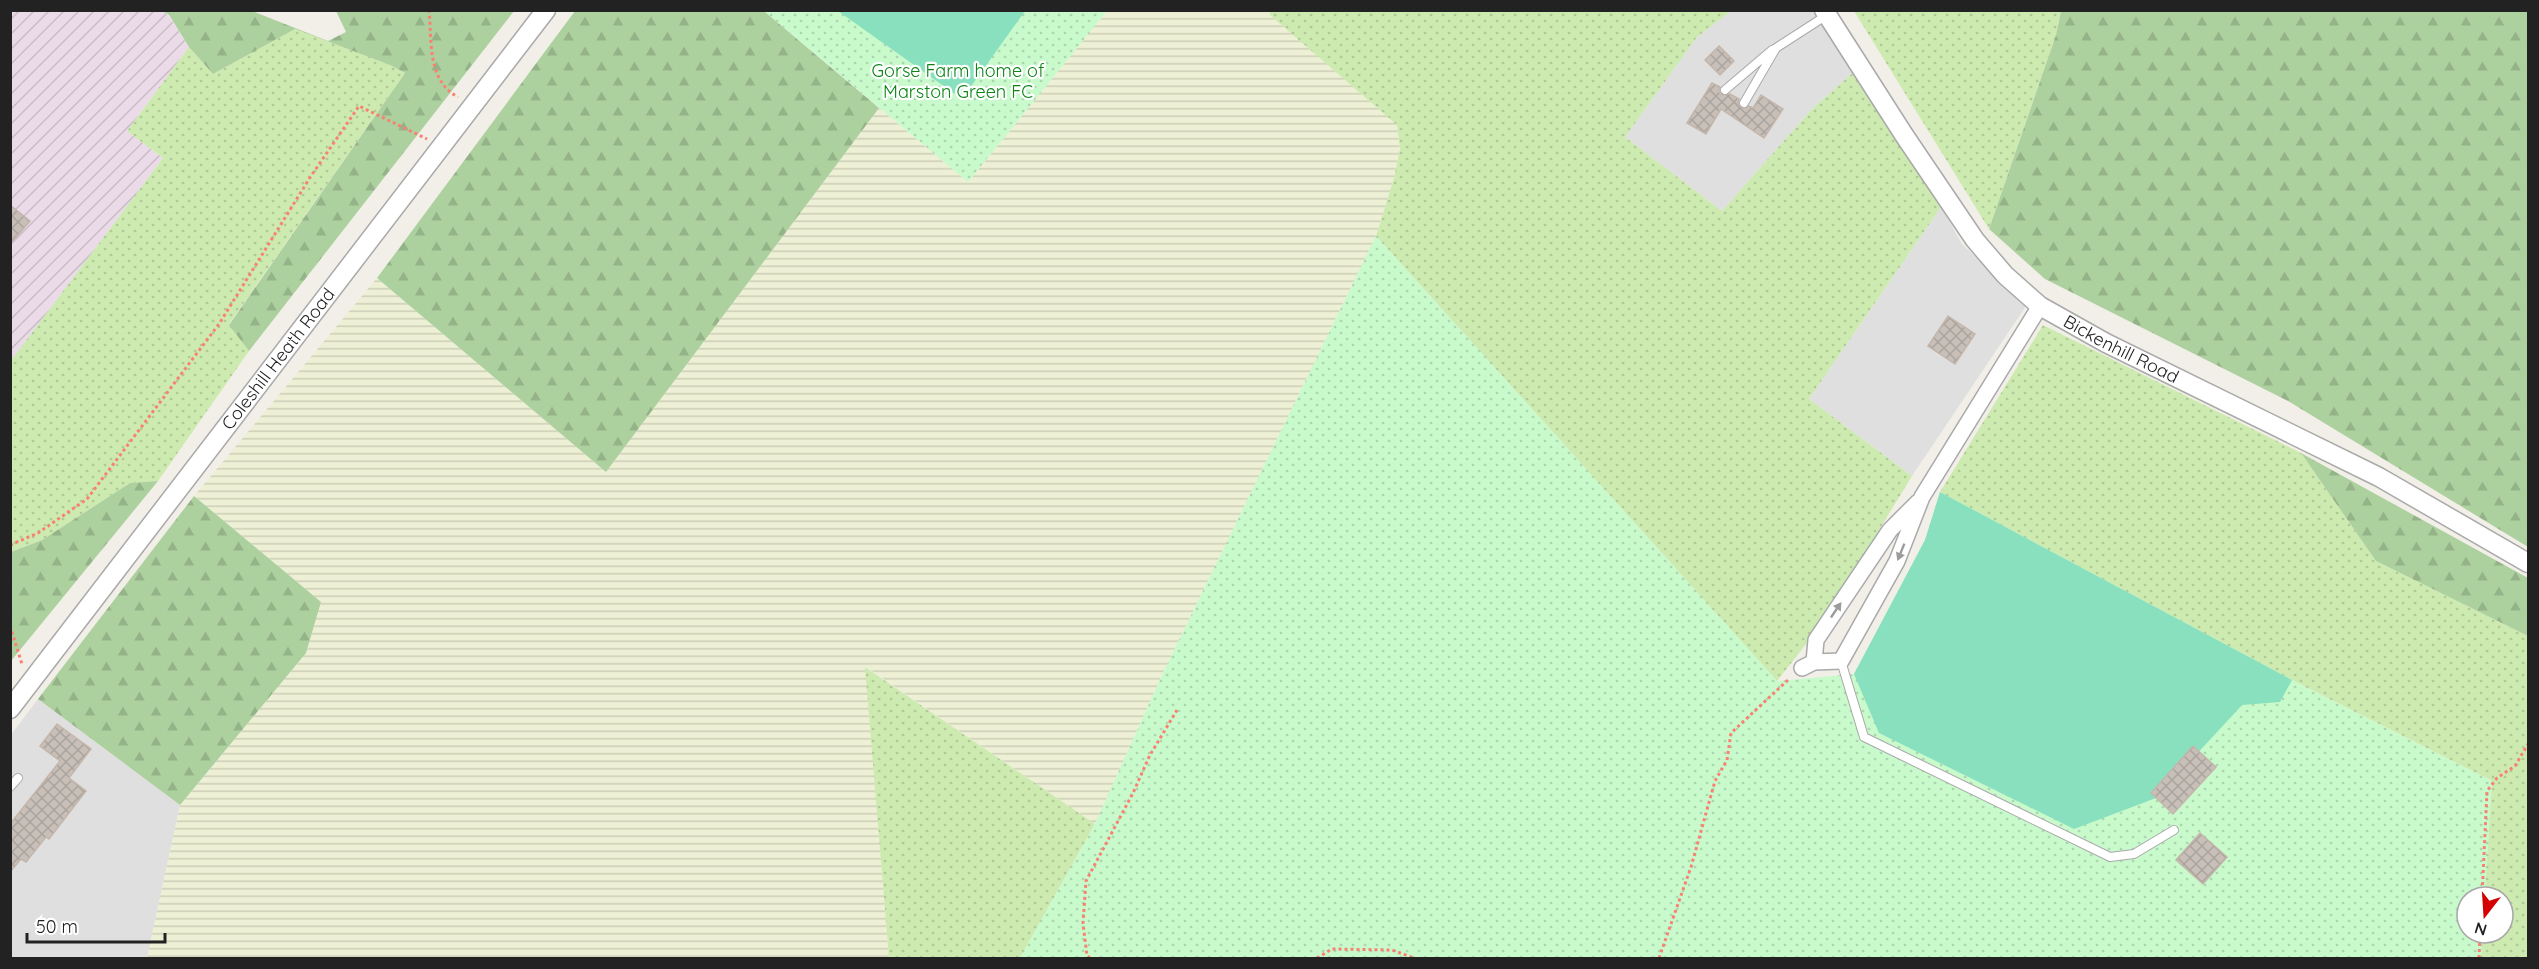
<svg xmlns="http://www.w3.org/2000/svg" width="2539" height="969" viewBox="0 0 2539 969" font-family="Quicksand,sans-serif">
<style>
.residential{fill:#e0dfdf}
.industrial{fill:url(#industrial-furrows)}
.farmland{fill:url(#farmland-rules)}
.grass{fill:url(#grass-dots)}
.forest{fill:url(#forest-firs)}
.park{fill:url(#park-dots)}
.pitch{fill:#88e0be}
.building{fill:url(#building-cross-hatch);stroke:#c4b6ab;stroke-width:1.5}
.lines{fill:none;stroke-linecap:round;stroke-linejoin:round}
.service-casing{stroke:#a9a9a9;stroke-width:10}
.minor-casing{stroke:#a9a9a9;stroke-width:18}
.tertiary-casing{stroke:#a9a9a9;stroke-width:21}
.path{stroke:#fa8072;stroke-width:3;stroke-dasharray:3 3;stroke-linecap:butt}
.service{stroke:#fff;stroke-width:8}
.minor{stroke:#fff;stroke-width:15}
.tertiary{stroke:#fff;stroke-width:18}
.oneway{fill:#9c9c9c}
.labels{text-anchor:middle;stroke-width:4.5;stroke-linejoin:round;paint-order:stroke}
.park-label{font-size:18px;fill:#0c8416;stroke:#fff}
.street-label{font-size:18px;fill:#222;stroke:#fff}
</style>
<defs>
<pattern id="industrial-furrows" width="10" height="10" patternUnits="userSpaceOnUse" patternTransform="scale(1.5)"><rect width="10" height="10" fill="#ebdbe8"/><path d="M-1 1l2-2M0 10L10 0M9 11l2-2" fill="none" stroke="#c9bcc7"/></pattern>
<pattern id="farmland-rules" width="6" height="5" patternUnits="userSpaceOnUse" patternTransform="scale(1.5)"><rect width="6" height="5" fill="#eef0d5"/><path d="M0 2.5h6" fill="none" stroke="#ccceb7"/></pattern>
<pattern id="grass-dots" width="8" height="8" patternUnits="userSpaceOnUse" patternTransform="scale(1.5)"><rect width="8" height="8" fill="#cdebb0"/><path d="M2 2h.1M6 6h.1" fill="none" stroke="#b0c997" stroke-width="1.8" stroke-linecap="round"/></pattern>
<pattern id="forest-firs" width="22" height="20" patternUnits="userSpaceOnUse" patternTransform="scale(1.5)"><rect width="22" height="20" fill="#add19e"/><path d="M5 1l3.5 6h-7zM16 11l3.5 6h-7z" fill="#95b388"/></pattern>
<pattern id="park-dots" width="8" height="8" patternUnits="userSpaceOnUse" patternTransform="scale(1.5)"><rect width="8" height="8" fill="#c8facc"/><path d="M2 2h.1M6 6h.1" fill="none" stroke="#acd6af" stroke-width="1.8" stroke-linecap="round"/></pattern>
<pattern id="building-cross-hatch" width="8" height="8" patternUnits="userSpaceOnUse" patternTransform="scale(1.5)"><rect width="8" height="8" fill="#c7bfb8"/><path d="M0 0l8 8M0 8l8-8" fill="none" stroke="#aba49e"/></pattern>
</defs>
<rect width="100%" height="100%" fill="#f2efe9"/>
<path class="residential" d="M1731,11H1817L1856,70L1813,108L1722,211L1625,137L1697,37Z
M1941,207L1962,244L2026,306L1912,476L1809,399Z
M38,699L180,805L147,958H11L10,736Z"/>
<path class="industrial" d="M11,11H162L168,15L189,47L127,131L163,158L11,362Z"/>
<path class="farmland" d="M1270,10L1271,15L1397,125L1400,149L1394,178L1376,236L1162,675L1095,824L866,667L889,958H147L180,805L306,653L321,602L194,496L377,278L606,472L879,108L968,182L1107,11Z"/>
<path class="grass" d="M1270,11H1731L1697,37L1625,137L1722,211L1813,108L1856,70L1941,207L1809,399L1912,476L1821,625L1777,681L1376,236L1394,178L1400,149L1397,125L1270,15Z
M1854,11H2061L2056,35L1989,229Z
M295,29L388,64L405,73L229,324L249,351L158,481L130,483L42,540L11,552L10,362L163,158L127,131L189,47L213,74Z
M2043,325L2301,453L2376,561L2528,636V958H2479L2481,933H2503V897H2483L2492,781L2292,680L1940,492Z
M865,667L1095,824L1020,958H889Z"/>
<path class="forest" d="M162,11H252L328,41L346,32L336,11H514L249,351L229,325L405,73L390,65L295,29L213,74L189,47L169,15Z
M575,11H764L879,108L606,472L377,278Z
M2061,11H2528V547L2288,401L2045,279L1989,229L2056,35Z
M2301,453L2528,578V636L2376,561Z
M158,481L11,661V552L42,540L130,483Z
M194,496L321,602L306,653L180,805L38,699Z"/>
<path class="park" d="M764,11H1107L968,182Z
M1376,236L1777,681L1854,674L1925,540L1940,492L2292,680L2492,781L2485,897H2467V933H2483L2481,958H1020L1095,824L1162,675Z"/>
<path class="pitch" d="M838,11H1025L962,99Z
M1940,492L2292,680L2280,702L2242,705L2156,798L2074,829L1879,733L1854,674L1925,540Z"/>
<path class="building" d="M1719,46L1734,61L1720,75L1705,60Z
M1712,83L1720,87L1719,92L1722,95L1730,94L1739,99L1738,104L1742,108L1749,106L1753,108L1761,95L1783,109L1764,138L1721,109L1706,134L1687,123Z
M10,205L30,221L10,244Z
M1948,316L1975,334L1955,364L1928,346Z
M57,724L91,749L69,778L86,791L49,839L46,837L26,862L21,859L10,872V824L60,761L40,746Z
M2193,746L2216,767L2173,814L2151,793Z
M2200,833L2227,857L2203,884L2176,860Z"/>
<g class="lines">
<defs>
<path id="service" d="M1725,90L1772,50
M1744,103L1776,48L1827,15
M1841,661L1864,737L2110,857L2134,854L2174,830
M10,787L18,778"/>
<path id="minor" d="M1814,662L1816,640L1890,530L1918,502
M1802,668L1814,662L1841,661L1897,561L1922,497L2040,306"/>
<g id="tertiary">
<path id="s1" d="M1824,10L1904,135L1975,240L2005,275L2040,306L2106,343L2379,477L2528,563"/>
<path id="s2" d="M10,709L546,10"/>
</g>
</defs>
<use href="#service" class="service-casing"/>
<use href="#minor" class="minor-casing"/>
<use href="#tertiary" class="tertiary-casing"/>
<path class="path" d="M429,10C432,41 427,81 458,97
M10,545L38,533L87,499L219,324L311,176L359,106L427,139
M10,626L22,664
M2482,897L2487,791L2497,778L2515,766L2528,744
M1090,958L1087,956L1083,923L1086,881L1133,793L1150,755L1177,710
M1317,958L1332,949L1392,950L1414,958
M1659,958L1691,867L1715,781L1727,760L1731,733L1789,679
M2479,958L2480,933"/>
<use href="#service" class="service"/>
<use href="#minor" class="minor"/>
<use href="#tertiary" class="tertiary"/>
</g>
<defs><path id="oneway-solid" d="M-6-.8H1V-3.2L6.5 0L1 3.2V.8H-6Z" transform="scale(1.5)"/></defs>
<g class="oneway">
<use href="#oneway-solid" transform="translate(1901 552) rotate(112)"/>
<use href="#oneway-solid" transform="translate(1836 610) rotate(-56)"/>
</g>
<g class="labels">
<g class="park-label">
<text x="958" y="77">Gorse Farm home of<tspan x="958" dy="21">Marston Green FC</tspan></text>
</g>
<g class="street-label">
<text dy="6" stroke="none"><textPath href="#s1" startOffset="460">Bickenhill Road</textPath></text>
<text dy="6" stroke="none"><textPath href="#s2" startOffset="441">Coleshill Heath Road</textPath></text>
</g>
</g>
<rect width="2539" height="969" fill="none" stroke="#222222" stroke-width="24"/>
<g transform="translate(2485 915) rotate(197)"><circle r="28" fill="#ffffff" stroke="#a7a7a7" stroke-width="1.5"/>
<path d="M0-4.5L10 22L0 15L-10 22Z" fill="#d40000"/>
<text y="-9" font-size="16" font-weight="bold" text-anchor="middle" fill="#222222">N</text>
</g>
<path d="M27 933v9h138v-9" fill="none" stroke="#222222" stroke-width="3"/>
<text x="36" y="933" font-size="18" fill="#222222" stroke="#ffffff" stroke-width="4.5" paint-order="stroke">50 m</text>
</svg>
